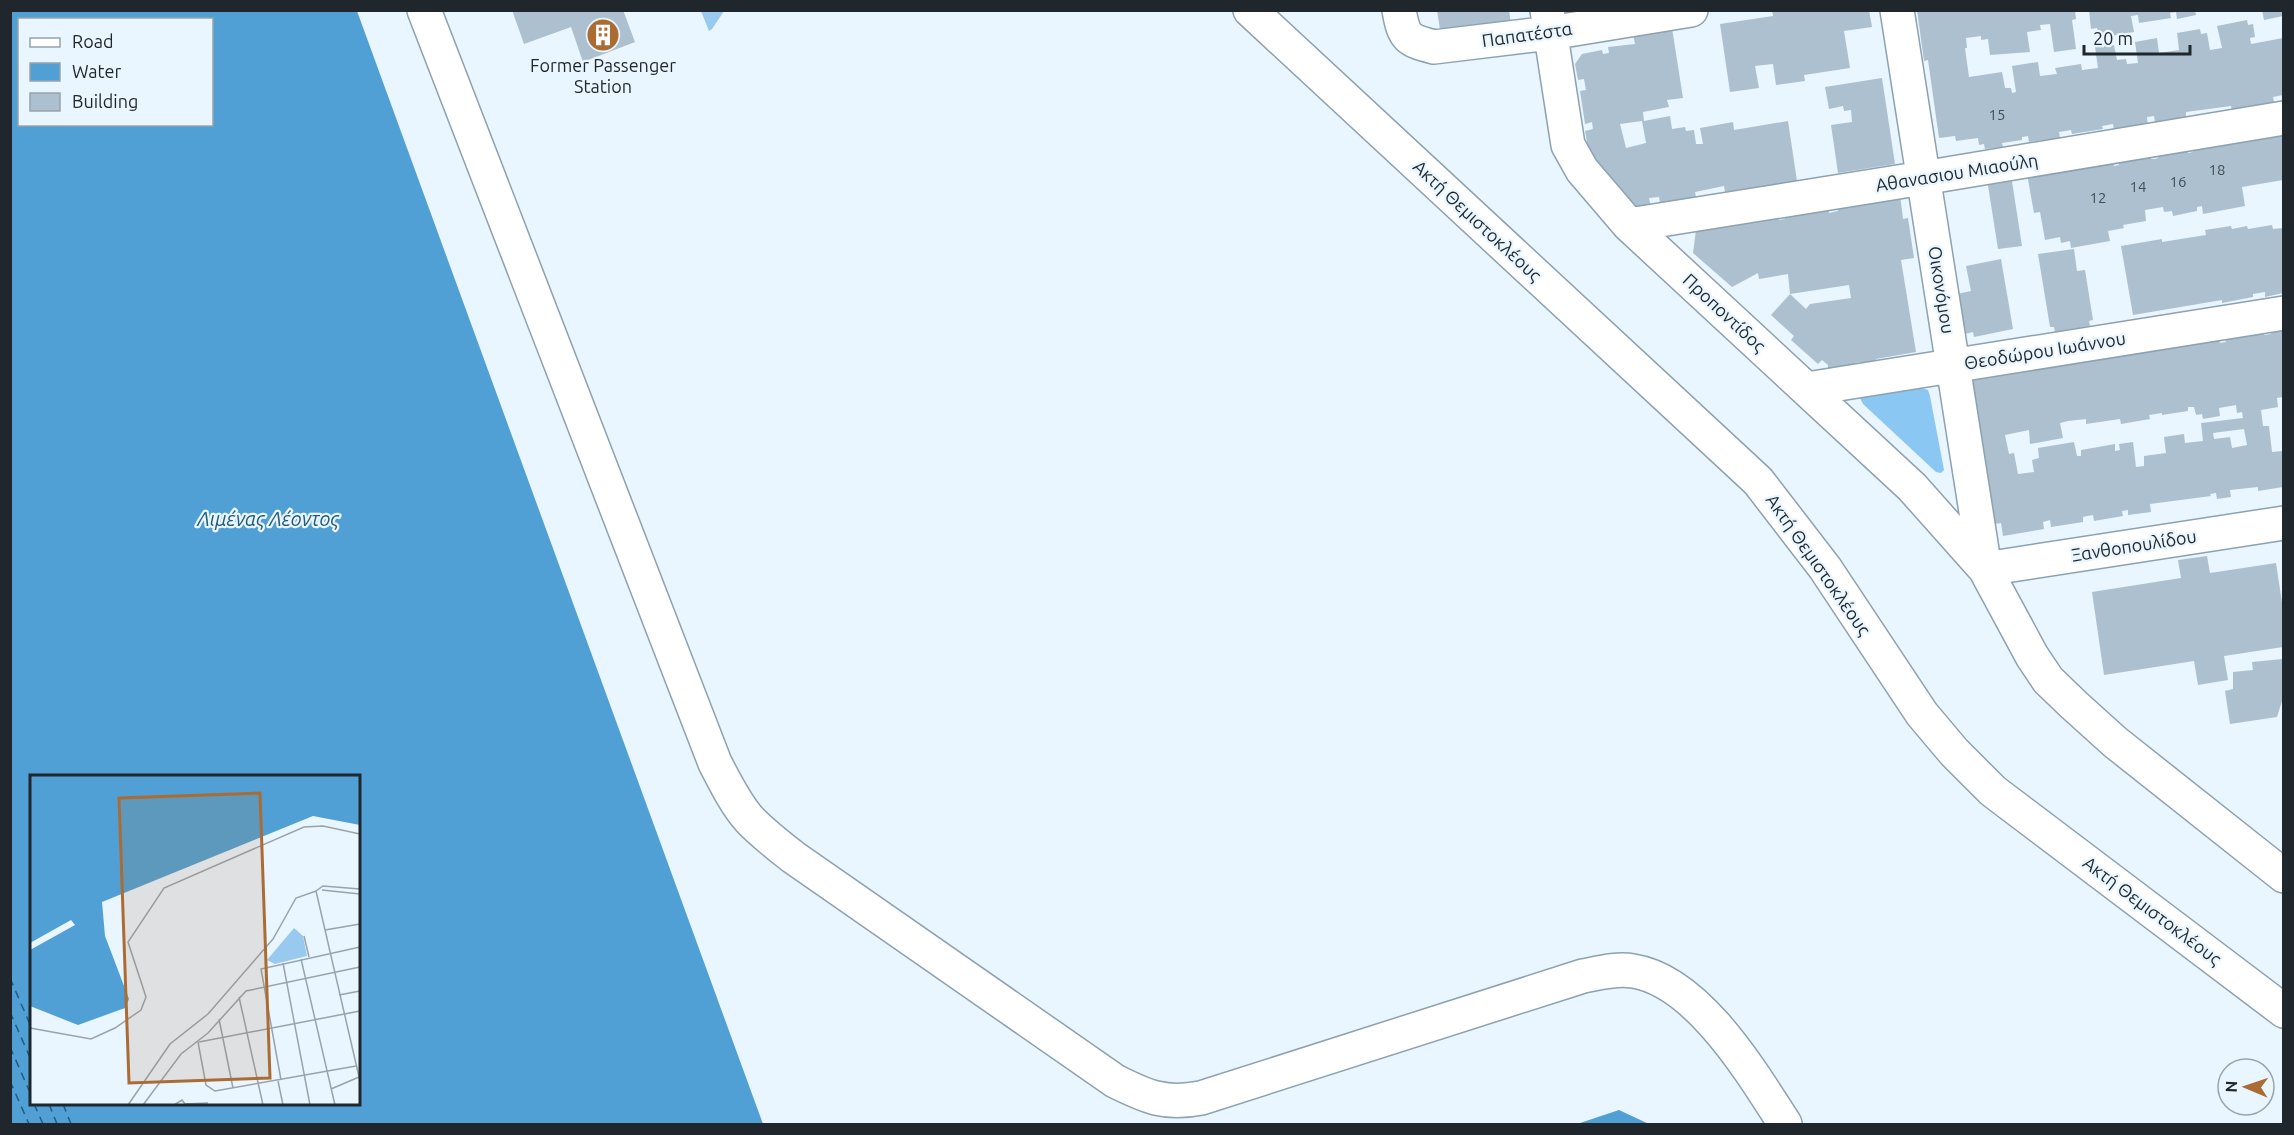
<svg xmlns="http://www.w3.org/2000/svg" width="2294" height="1135" viewBox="0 0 2294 1135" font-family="Ubuntu,sans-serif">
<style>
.green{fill:#97caee}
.forest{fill:#8ac7f3}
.water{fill:#51a0d5;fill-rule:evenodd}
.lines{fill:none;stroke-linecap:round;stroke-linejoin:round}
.ferry{stroke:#215b7f;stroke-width:1.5;stroke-dasharray:8 6;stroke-linecap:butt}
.building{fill:#acc0cf;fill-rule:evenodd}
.minor-casing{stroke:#8da1af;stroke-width:36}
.minor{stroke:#fff;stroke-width:33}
.labels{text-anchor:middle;stroke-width:4.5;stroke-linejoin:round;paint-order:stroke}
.number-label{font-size:15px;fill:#424d55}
.street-label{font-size:18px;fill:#1f272c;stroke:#e9f5ff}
.poi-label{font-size:18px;fill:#1f272c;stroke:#e9f5ff}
.water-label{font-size:20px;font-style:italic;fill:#215b7f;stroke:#e9f5ff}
.inset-river{fill:none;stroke:#51a0d5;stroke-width:3}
.inset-road{fill:none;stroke:#98a3ab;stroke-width:1.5}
.view{fill:#ab6c33;fill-opacity:0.15;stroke:#ab6c33;stroke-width:3}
.inset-edge{fill:none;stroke:#1f272c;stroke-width:3}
</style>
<rect width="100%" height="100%" fill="#e9f5ff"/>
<path class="green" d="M701,11V10L724,11L712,29L709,31Z"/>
<path class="forest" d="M1922,388L1928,390L1930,396L1944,470L1941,473L1936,472L1863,404L1860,398Z"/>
<path class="water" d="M10,11H357L763,1124H11ZM20,20H212V124H20ZM32,776H358V1104H32Z
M1619,1110L1649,1124H1577Z"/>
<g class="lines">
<path class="ferry" d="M10,978L32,1029
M10,1012L32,1062
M10,1047L32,1097
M10,1081L29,1124
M34,1104L43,1124
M49,1104L57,1124
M63,1104L71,1124"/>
</g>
<path class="building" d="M512,10H623L635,42L583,62L571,27L524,44Z
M1437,10H1509L1511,24L1441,36Z
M1775,10H1869L1872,27L1844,31L1850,68L1804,75L1805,81L1776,85L1773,64L1755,66L1759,88L1730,92L1720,24L1773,16L1772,11Z
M1917,10H2075L2076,19L2072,20L2076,49L2054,52L2050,24L2040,25L2041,30L2027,32L2030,52L1990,55L1988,39L1981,40V36L1966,38L1967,48H1965L1969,77L2002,72L2005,88H2011L2012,93L2016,92L2012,66L2038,62L2040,76L2057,74L2055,68L2081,64L2082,70L2098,68L2095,47L2114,45L2117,60L2126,59L2127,64L2138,63L2135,42L2157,38L2159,53L2179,50L2177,33L2200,29L2201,34L2207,33L2210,50L2222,48L2217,26L2247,20L2248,25L2253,24L2255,37L2250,38L2251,44L2283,38V95L2273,97L2274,102L2232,110L2231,106L2186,112V117L2155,122L2154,116L2147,117L2148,126L2114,131L2113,124L2102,126L2103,129L2072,134L2071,130L2059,132L2060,138L2029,142L2028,136L2022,137V140L2002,143L2003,147L1985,149L1984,144L1979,145L1978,138L1956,141L1955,136L1939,138L1928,60L1924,61Z
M2089,10H2195L2196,15L2177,19L2176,12L2170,13L2171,18L2139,23L2138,15L2131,16L2134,32L2110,36V33L2098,34L2097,28L2091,29Z
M2262,10H2283V16L2264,20Z
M1672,28L1683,98L1667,100L1669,107L1643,112L1644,121L1670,116L1672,129L1685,127L1686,131L1694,130L1696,144H1703L1700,128L1733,122L1734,130L1788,121L1797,181L1725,192L1724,186L1695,192L1696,197L1660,203L1659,197L1649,198L1651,207L1638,209L1592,171L1585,131L1593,129L1592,122L1585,124L1580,91L1586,90L1584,79L1578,80L1575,64L1582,54L1602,50L1603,54L1609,53L1608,47L1635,44L1633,34ZM1642,121L1646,143L1626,148L1620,124Z
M1882,78L1895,164L1838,173L1831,125L1852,122L1851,110L1844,111L1843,106L1829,109L1825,87Z
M2283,130V180L2242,187L2245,206L2203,214L2202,206L2197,207V211L2173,216L2172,211L2164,212L2163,207L2145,210L2146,221L2123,225L2124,228L2108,231L2110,241L2071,248L2070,241L2061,243L2060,237L2045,240L2040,212L2034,213L2027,174L2066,167L2067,171H2073L2072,167L2112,160L2114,166L2119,165L2117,159L2150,153L2151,159H2155L2158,158L2157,153L2187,147L2188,153L2193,152L2192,147Z
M2011,175L2022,246L1998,249L1987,179Z
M1900,195L1903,219L1908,218L1914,258L1901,260L1916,352L1876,359L1877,364L1862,366L1861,362L1855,363L1856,371L1828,376V365L1822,360L1818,364L1791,340L1794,336L1771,315L1790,294L1806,309L1810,304L1851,298L1849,285L1790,294L1788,274L1759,279L1758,273L1732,287L1693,253L1696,230L1778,216L1779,220L1785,219L1784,213L1828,206L1829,213L1838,211L1837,205Z
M2272,225L2273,229L2283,228V293L2265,297V292L2253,294V297L2222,303V300L2133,315L2121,246L2162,239V242L2206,235L2205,230L2231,226L2232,229L2247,226L2248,229Z
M2074,249L2077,271L2085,270L2093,320L2089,321L2090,326L2055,332L2054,327H2050L2038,254Z
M2001,259L2013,329L1974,337L1973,332L1965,334L1957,294L1971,291L1966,266Z
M2283,325V397L2277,398L2278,407L2261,410L2263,426H2269L2272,452L2283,451V487L2258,491V487L2230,490L2231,497L2217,499L2216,493L2210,494L2211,496L2150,504L2151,512L2128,515V510L2122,511L2123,516L2094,521L2093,515L2087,516L2083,517V522L2051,527L2050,520L2043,522L2044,529L2003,536L2001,523L1995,524L1968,377L2172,345L2173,348L2189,345L2188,341L2218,336L2220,343L2226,342L2225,337L2263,331L2264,335L2271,334L2270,327ZM2236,405L2237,413L2242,412L2243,418L2201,423L2203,441L2185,443L2184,434L2164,437L2166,453L2144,456V466L2136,467L2133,442L2119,444L2120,450L2115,451V444L2081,450V456H2077L2074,442L2038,448L2039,458L2032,460L2034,472L2018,474L2014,453L2009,454L2005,435L2029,430L2030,444L2063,438L2060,423L2068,421L2086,419V424L2120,419L2121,424L2150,419L2149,415L2162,413V415L2188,411V407H2194L2196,415L2202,414L2203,419L2220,416L2219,408ZM2244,429L2247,445L2232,448L2230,437L2214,439L2213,433Z
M2207,556L2210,573L2276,563L2283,609V647L2224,656L2228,680L2198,685L2194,661L2104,675L2092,592L2181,578L2178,560Z
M2283,659V698L2277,717L2230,724L2225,691L2233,689V672L2253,670L2252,662Z"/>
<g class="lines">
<defs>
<path id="minor" d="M424,10L715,763C725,782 735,803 749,819C762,833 778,845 793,857L1115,1081C1147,1097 1165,1105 1201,1098L1583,976C1599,973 1617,968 1633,971C1698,981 1752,1073 1785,1124
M1250,10L1758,481L1825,568L1922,714L1954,752L1993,791L2284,1011
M1399,10C1404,38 1407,40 1434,47L1550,33L1691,10
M1547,10L1568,145L1582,170L1629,225L1912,487L1985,569L2032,656L2048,680L2074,705L2115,742L2284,876
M1897,10L1985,569
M1629,225L1923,178L2284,118
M1807,389L2284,313
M1985,569L2284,523"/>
</defs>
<use href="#minor" class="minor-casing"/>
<use href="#minor" class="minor"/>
</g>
<defs>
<symbol id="building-disc" viewBox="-11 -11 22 22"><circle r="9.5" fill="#ab6c33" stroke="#e9f5ff"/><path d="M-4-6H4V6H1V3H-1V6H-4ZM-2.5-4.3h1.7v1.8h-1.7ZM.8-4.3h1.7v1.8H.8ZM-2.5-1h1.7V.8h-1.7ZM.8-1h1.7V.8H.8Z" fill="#fff"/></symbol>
</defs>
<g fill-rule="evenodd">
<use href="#building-disc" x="584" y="16" width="38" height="38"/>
</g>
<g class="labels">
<g class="number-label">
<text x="1997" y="120">15</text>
<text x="2217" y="175">18</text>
<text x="2178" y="187">16</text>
<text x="2138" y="192">14</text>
<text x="2098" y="203">12</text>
</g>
<g class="street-label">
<text transform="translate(1527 35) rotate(-8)" y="6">Παπατέστα</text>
<text transform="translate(1957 173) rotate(-9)" y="6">Αθανασιου Μιαούλη</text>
<text transform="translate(1477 221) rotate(43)" y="6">Ακτή Θεμιστοκλέους</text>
<text transform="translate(1941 290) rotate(81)" y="6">Οικονόμου</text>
<text transform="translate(1724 313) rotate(43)" y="6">Προποντίδος</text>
<text transform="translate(2045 351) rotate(-9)" y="6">Θεοδώρου Ιωάννου</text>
<text transform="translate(2134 546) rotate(-9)" y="6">Ξανθοπουλίδου</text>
<text transform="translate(1818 565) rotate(55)" y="6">Ακτή Θεμιστοκλέους</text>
<text transform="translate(2152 911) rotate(37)" y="6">Ακτή Θεμιστοκλέους</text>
</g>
<g class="poi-label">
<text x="603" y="72">Former Passenger<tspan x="603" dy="21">Station</tspan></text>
</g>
<g class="water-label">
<text x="268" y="526">Λιμένας Λέοντος</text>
</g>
</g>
<g transform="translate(30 775)">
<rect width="330" height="330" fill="#e9f5ff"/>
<path d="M264,153L273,161L277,181L245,189L237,185Z" fill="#97caee"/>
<path d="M0,0H330V50L283,41L72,127L75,161L99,224L95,233L48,250L0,231V175L45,150L41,145L0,168Z" fill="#51a0d5"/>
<path class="inset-river" d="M304,0L330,3M0,8L17,0M0,10L22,0M0,12L26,0M0,14L30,1M0,17L35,0M0,19L39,0M0,21L25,8M0,23L47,1M0,26L7,18L51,1M0,28L8,20L50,3M0,30L9,21L47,6M0,32L10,23L45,9M0,35L11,24L69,0M0,37L12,25L74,0M0,39L14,25M0,41L14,28L80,0M0,44L15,29L84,0M0,46L16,31L89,0M0,48L17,32L93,0M0,51L18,34L97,0M0,53L18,35L101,0M0,55L19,36L106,0M0,57L20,38L110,0M0,60L21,39L114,0M0,62L22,40L118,0M0,64L23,42L123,0M0,66L25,42M0,69L25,44L128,0M0,71L26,46L132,0M0,73L27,46M0,75L28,49L136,0M0,78L29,50L140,0M0,80L29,51L144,0M0,82L31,52M0,84L31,54L148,0M0,87L32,55L157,0M0,89L33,57L151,3L168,0M0,91L34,58L151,5L178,0"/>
<path class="inset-road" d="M292,115L330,119M286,116L293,111L330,114M295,155L330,149M274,161L279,182M271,184L305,330M253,188L280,330M309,220L330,216M209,222L233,330M189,244L203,313M0,253L61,264L85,253L111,235L116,222L98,167L134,113L274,52L293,51L330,59M168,267L176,310L185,316L326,291M169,267L330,236M251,305L231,194L330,172M248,306L253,330M301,314L329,302M98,330L140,269L178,239L243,164L266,123L286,116L330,306M113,330L151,279L178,258L216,216L330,192M144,330L152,325L155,329L178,328"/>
<path class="view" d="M230,18L240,303L99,308L89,23Z"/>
<rect width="330" height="330" class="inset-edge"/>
</g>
<rect width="2294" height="1135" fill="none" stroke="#1f272c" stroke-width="24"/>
<rect x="18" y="18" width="195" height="108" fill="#e9f5ff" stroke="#98a3ab" stroke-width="1.5"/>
<rect x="30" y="38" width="30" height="9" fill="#ffffff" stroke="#98a3ab" stroke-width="1.5"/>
<text x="72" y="48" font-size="18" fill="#1f272c">Road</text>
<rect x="30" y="63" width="30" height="18" fill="#51a0d5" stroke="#98a3ab" stroke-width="1.5"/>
<text x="72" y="78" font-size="18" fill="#1f272c">Water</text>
<rect x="30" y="93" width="30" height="18" fill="#acc0cf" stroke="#98a3ab" stroke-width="1.5"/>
<text x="72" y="108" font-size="18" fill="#1f272c">Building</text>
<g transform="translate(2246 1087) rotate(272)"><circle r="28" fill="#e9f5ff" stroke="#98a3ab" stroke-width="1.5"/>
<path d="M0-4.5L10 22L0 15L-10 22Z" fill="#ab6c33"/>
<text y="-9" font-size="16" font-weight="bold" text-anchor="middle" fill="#1f272c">N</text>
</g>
<path d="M2084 45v9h106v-9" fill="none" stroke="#1f272c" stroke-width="3"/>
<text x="2093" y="45" font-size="18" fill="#1f272c" stroke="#e9f5ff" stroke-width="4.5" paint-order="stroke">20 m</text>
</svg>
